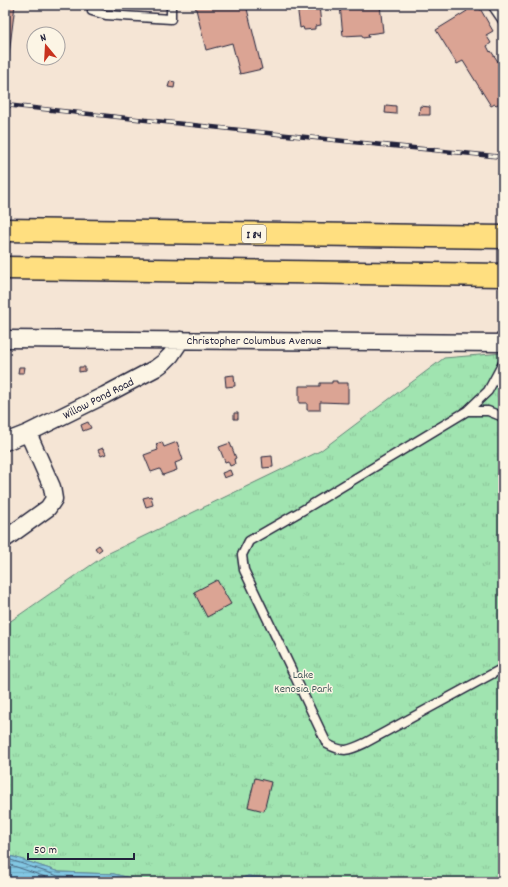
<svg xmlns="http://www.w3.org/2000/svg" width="508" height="887" viewBox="0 0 508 887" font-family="Dekko,sans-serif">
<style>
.park{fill:url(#park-tufts);stroke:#618376}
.water{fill:url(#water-rules);stroke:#5c85a0}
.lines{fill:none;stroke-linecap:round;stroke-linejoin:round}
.shore{stroke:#48647e;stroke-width:1}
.building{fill:#dba494;stroke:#22223b}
.lane-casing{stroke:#22223b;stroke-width:11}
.street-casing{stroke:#22223b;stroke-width:19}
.highway-casing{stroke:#22223b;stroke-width:25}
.lane{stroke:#fcf5e5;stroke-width:8}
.street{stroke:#fcf5e5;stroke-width:16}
.highway{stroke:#ffdf80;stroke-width:22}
.rail-casing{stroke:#22223b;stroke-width:4.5}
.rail{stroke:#fcf5e5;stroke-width:3;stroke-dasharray:9;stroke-linecap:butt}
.labels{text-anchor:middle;stroke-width:3;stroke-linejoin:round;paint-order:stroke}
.shield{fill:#fcf5e5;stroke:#63616e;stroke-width:1}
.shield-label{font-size:11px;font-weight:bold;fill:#22223b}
.street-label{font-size:12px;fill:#22223b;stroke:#fcf5e5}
.park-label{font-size:12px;fill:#485c5e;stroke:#fcf5e5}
</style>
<defs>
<pattern id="park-tufts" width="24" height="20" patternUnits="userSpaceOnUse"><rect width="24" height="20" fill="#a0e4b0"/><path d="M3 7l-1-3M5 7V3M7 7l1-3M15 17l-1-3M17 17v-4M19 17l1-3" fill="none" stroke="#8ac398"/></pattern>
<pattern id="water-rules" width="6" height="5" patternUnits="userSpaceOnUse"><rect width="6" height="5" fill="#82c7e3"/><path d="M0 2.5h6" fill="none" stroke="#70abc4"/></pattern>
</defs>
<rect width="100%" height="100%" fill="#f5e5d5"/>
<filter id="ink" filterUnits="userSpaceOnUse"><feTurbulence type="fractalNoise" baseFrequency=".025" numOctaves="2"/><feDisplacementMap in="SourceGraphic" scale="8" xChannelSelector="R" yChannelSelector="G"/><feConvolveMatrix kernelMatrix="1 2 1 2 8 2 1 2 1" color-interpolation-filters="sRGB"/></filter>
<g filter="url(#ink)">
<path class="park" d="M503,353V882H307L248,876L230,882H146L114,874L59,872L5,854V625L107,554L320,451L444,358Z"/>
<path class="water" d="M5,854L59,872L114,874L146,882H5Z
M248,876L307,882H230Z"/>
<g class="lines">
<path class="shore" d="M5,858L58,876L113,878L130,882
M5,863L57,881L93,882"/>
</g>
<path class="building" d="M5,5H15L7,71H5Z
M195,5H246L262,69L240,74L232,43L206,50Z
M297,5H319L321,25L315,26V29L304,30L303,27L300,28Z
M340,5H380L383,32L368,34L369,37L363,38L362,35L343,36Z
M468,5H478L493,31L486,35L491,43L487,46L490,52L491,51L499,63L503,60V99L499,101L500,103L496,105L495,104L491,106L463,61L457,64L436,30L467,11L465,7Z
M170,81L175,82L174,88L168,87Z
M386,105L396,106V114L385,113Z
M420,106L430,107V115H419Z
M19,367H25L24,373H18Z
M79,367H85V371L79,372Z
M234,375L235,386L226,387L225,376Z
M332,381H337V383H348V403L320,402V410H307V403H299V386H320V383H332Z
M234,413H238V419H234Z
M88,422L91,428L83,431L81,425Z
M162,442L164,447L177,442L183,460L175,463L177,470L163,475L160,469L151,472L144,455L158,450L156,444Z
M230,443L236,458L234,459L235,464L230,466L228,461L225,462L219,447Z
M103,448L106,454L101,456L98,450Z
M272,456L273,467L263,468L262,457Z
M230,470L232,475L224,478L222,473Z
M151,496L153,505L146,507L143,498Z
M99,545L102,549L98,552L95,548Z
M217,580L231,604L207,617L194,592Z
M255,778L271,782L264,811L248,807Z"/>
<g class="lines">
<defs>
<path id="lane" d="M93,5L92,11L106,15L171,19V5
M492,5L503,21
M503,363L488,391L467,411L303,510L249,541L242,555L244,570L327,744C344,753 348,751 365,743L503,668
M467,411H488L503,417"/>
<path id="street" d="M5,339L503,343
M5,442L28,433L105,395L156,368L164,362L171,355L181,340
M5,539L48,508L54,499L52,487L28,433"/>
<path id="highway" d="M5,230L503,237
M5,268L503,275"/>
</defs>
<use href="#lane" class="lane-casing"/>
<use href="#street" class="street-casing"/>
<use href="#highway" class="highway-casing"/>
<use href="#lane" class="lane"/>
<use href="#street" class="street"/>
<use href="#highway" class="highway"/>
<defs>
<path id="rail" d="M5,105L353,142L503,157"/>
</defs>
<use href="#rail" class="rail-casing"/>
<use href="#rail" class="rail"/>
</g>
</g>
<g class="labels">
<rect class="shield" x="242" y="225" width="24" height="18" rx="3"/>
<g class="shield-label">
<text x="254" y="238">I 84</text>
</g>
<g class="street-label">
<text x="254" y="344">Christopher Columbus Avenue</text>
<text transform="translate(98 398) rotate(-27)" y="4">Willow Pond Road</text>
</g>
<g class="park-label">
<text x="303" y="678">Lake<tspan x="303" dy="14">Kenosia Park</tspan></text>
</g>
</g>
<rect width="508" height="887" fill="none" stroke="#fcf5e5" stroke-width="20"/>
<rect x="10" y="10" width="488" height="867" fill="none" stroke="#22223b" stroke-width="1.5" filter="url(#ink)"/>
<g transform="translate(46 46) rotate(342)"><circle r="19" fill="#fcf5e5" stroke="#a5a1a1"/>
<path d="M0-3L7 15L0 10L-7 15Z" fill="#c8321e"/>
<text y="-6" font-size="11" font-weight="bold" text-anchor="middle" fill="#22223b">N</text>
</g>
<path d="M28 853v6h106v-6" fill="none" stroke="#22223b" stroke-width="2"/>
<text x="34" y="853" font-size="12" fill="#22223b" stroke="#fcf5e5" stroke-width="3" paint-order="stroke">50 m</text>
</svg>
